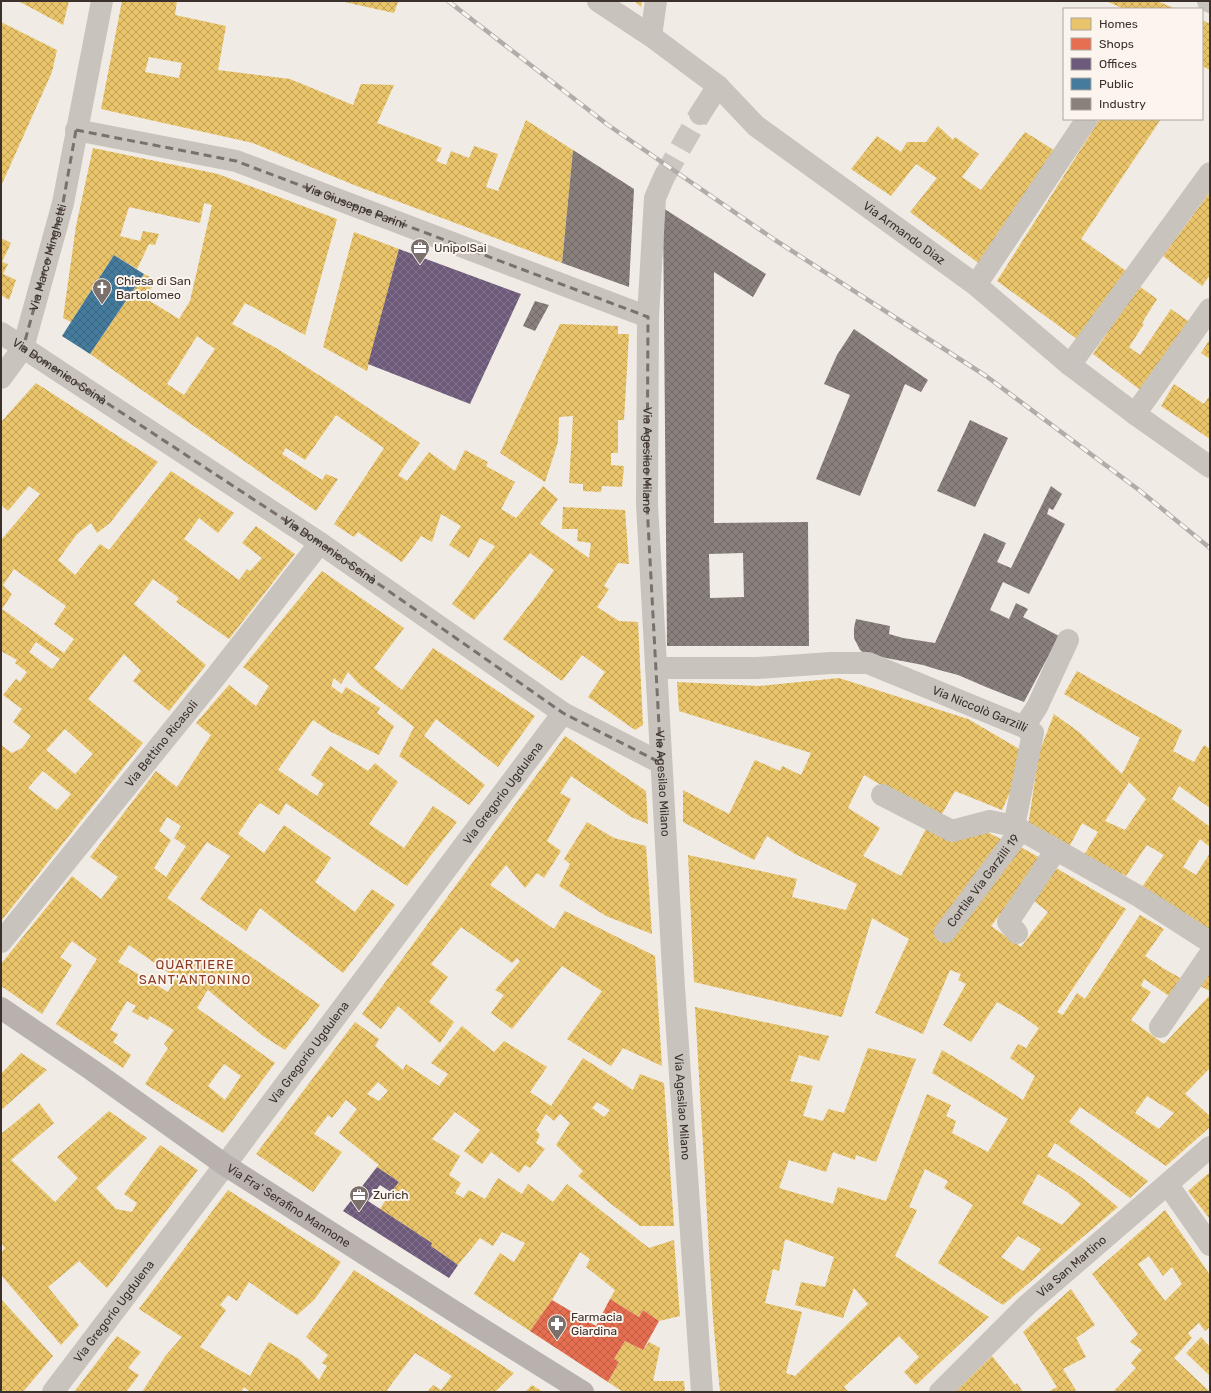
<svg xmlns="http://www.w3.org/2000/svg" width="1211" height="1393" viewBox="0 0 1211 1393" font-family="Rubik,sans-serif">
<style>
.homes{fill:url(#homes-cross-hatch);fill-rule:evenodd}
.shops{fill:url(#shops-cross-hatch)}
.offices{fill:url(#offices-cross-hatch)}
.public{fill:url(#public-cross-hatch)}
.industry{fill:url(#industry-cross-hatch);fill-rule:evenodd}
.lines{fill:none;stroke-linecap:round;stroke-linejoin:round}
.minor-tunnel{stroke:#ccc6c0;stroke-width:22;stroke-dasharray:22 11;stroke-linecap:butt}
.minor{stroke:#c9c3be;stroke-width:22}
.major{stroke:#b8b1ad;stroke-width:22}
.rail-casing{stroke:#b1aca8;stroke-width:4.5}
.rail{stroke:#fbf5ee;stroke-width:3;stroke-dasharray:9;stroke-linecap:butt}
.marked{fill:none;stroke:#7a716c;stroke-width:3;stroke-dasharray:8 5;stroke-linejoin:round}
.labels{text-anchor:middle;stroke-width:4;stroke-linejoin:round;paint-order:stroke}
.street-label{font-size:12px;fill:#3b302b;stroke:#fbf5ee}
.poi-label{font-size:12px;fill:#3b302b;stroke:#fbf5ee;text-anchor:start}
.neighbourhood-label{font-size:13px;letter-spacing:1px;fill:#8c3b22;stroke:#fbf5ee}
</style>
<defs>
<pattern id="homes-cross-hatch" width="8" height="8" patternUnits="userSpaceOnUse"><rect width="8" height="8" fill="#e9c46a"/><path d="M0 0l8 8M0 8l8-8" fill="none" stroke="#bea057"/></pattern>
<pattern id="shops-cross-hatch" width="8" height="8" patternUnits="userSpaceOnUse"><rect width="8" height="8" fill="#e76f51"/><path d="M0 0l8 8M0 8l8-8" fill="none" stroke="#bc5c43"/></pattern>
<pattern id="offices-cross-hatch" width="8" height="8" patternUnits="userSpaceOnUse"><rect width="8" height="8" fill="#6d597a"/><path d="M0 0l8 8M0 8l8-8" fill="none" stroke="#83738b"/></pattern>
<pattern id="public-cross-hatch" width="8" height="8" patternUnits="userSpaceOnUse"><rect width="8" height="8" fill="#457b9d"/><path d="M0 0l8 8M0 8l8-8" fill="none" stroke="#3b6580"/></pattern>
<pattern id="industry-cross-hatch" width="8" height="8" patternUnits="userSpaceOnUse"><rect width="8" height="8" fill="#8a817c"/><path d="M0 0l8 8M0 8l8-8" fill="none" stroke="#726a66"/></pattern>
</defs>
<rect width="100%" height="100%" fill="#f0ebe5"/>
<path class="homes" d="M18,1H69L63,25L37,11Z
M122,1H177L175,15L226,26L218,70L290,79L353,105L361,84L394,85L377,123L442,148L436,161L446,165L451,151L469,158L474,146L498,154L486,187L498,191L526,120L573,150L562,263L354,185L253,143L101,109ZM149,57L182,63L179,78L145,72Z
M340,1H396L398,2L394,13Z
M634,1H642L641,7Z
M1106,1H1157L1176,9H1121L1122,8Z
M1202,20L1210,24V70L1202,66Z
M1,22L57,50L52,72L1,186Z
M1100,119H1161L1081,239L1129,273L1081,342L997,281Z
M938,126L953,140L955,137L979,154L962,177L981,190L1025,132L1057,152L981,265L910,212L937,178L916,164L891,196L851,169L877,136L901,152L907,142H926Z
M93,148L218,174L337,219L305,335L245,303L232,324L276,348L330,382L420,443L398,475L407,481L429,452L455,471L465,450L488,462L486,466L515,482L501,509L516,518L543,486L558,499L540,524L589,558L591,543L577,541L578,529H562L563,507L625,510L629,564L618,563L604,586L609,589L597,607L619,621L638,622L643,725L635,730L588,697L605,672L582,655L562,681L503,639L537,595L554,570L530,553L474,620L452,604L495,546L480,538L469,558L449,545L461,526L441,514L432,542L421,536L402,562L358,532L354,537L334,524L384,448L336,415L305,460L286,448L282,454L322,480L326,474L338,479L316,511L90,354L144,274L156,280L145,298L179,319L190,301L212,205L204,203L200,223L129,207L120,236L140,241L143,231L159,234L155,245L149,244L137,269L114,255L71,322L63,318L76,226ZM197,336L215,349L184,395L167,384Z
M1210,192V275L1202,286L1163,256Z
M354,232L399,249L367,371L323,347Z
M1,238L11,243L2,262L8,264L3,274L16,280L9,300L1,295Z
M1139,286L1157,299L1142,323L1144,324L1129,347L1140,355L1171,309L1191,323L1143,392L1093,354Z
M560,324L618,326V334H629L624,420H618V453H611V465L624,466L622,487L602,486L601,492L583,491V484L569,483L573,416L559,417L558,442L545,482L500,453Z
M1210,339V359L1201,353Z
M36,383L158,462L110,523L97,533L91,523L77,534L58,560L75,575L100,544L109,550L171,471L234,513L218,533L199,518L184,539L239,580L247,569L250,571L262,558L242,543L256,526L295,554L229,639L176,602L179,598L153,579L134,604L206,665L169,711L133,681L141,671L124,654L88,699L143,743L1,921V745L12,753L22,748L31,736L13,722L22,709L3,695L16,679L20,682L27,672L15,663L17,660L1,651V537L2,539L40,494L29,486L8,511L1,505V422ZM14,569L66,606L54,624L74,639L64,653L2,609L12,594L3,585ZM36,642L60,659L52,669L29,652ZM65,729L93,754L75,774L46,750ZM43,771L71,794L57,810L28,788Z
M1174,384L1204,404L1210,395V439L1161,406Z
M322,571L404,628L374,668L402,690L433,648L535,716L498,767L436,719L424,736L485,785L469,805L399,756L414,727L360,685L348,672L341,684L334,678L331,686L342,694L346,687L380,708L377,713L394,726L379,755L331,732L313,720L278,770L317,796L324,784L311,775L330,746L368,771L375,763L398,782L369,824L404,848L433,806L457,822L407,886L286,803L279,815L260,803L253,811L238,834L264,853L284,825L331,858L315,882L355,912L372,889L395,905L343,973L260,908L246,931L200,899L230,856L207,842L167,898L320,1005L285,1050L263,1036L208,990L207,991L197,1008L275,1063L223,1133L145,1084L168,1048L164,1044L174,1030L150,1016L148,1020L132,1012L136,1006L127,1001L110,1030L118,1034L113,1042L131,1055L123,1068L56,1024L97,959L72,941L60,957L72,965L42,1014L1,986V964L72,876L101,899L118,877L90,857L156,771L177,787L211,735L196,723L229,685L256,706L269,686L243,667ZM167,817L181,826L174,838L186,846L166,877L154,868L171,840L159,831ZM129,945L176,978L168,992L118,962ZM224,1064L241,1076L225,1100L208,1086Z
M1077,671L1182,730L1173,751L1194,762L1204,745L1210,749V808L1179,786L1172,799L1209,826L1210,824V847L1200,839L1183,867L1196,875L1210,853V930L1142,887L1164,855L1147,845L1126,876L1084,855L1098,832L1082,823L1069,847L1028,826L1039,753L1054,714L1079,732L1122,774L1140,738L1064,694ZM1129,782L1146,799L1125,830L1105,821Z
M839,678L968,719L1021,750L1013,785L1002,810L955,791L939,819L864,775L848,808L880,828L863,856L901,876L927,827L987,832L1001,839L934,932L945,939L1017,845L1042,859L991,926L1021,947L1048,912L1034,901L1056,868L1126,909L1057,1012L1063,1015L1077,993L1085,999L1140,915L1164,929L1145,956L1166,970L1186,981L1175,1000L1144,979L1141,986L1151,992L1131,1020L1164,1044L1210,995V1068L1185,1094L1210,1116V1127L1166,1166L1080,1107L1069,1122L1148,1181L1130,1198L1055,1143L1047,1156L1081,1177L1118,1207L1003,1305L938,1263L973,1205L944,1188L948,1181L925,1169L909,1207L917,1210L895,1256L989,1317L916,1385L904,1372L919,1357L899,1336L844,1387L849,1392H720L713,1319L695,1007L829,1036L819,1061L799,1055L790,1081L813,1086L803,1116L823,1121L828,1109L844,1113L868,1048L916,1059L876,1162L856,1155L855,1160L833,1152L826,1172L789,1160L779,1188L833,1204L838,1187L886,1201L927,1094L951,1105L946,1116L956,1121L952,1133L988,1152L1008,1119L932,1073L942,1050L985,1075L1023,1100L1035,1076L1010,1058L1018,1044L1026,1048L1039,1028L1022,1016L997,1002L971,1042L943,1025L966,984L958,980L961,974L950,970L923,1034L875,1013L909,939L872,918L842,1017L694,982L688,855L797,879L792,897L846,910L857,884L795,854L767,836L754,860L683,822V790L729,814L755,760L780,771L782,766L801,775L811,753L679,711L677,682L759,686ZM1147,1096L1174,1113L1159,1129L1135,1113ZM1038,1174L1067,1192L1081,1204L1062,1225L1022,1203ZM1018,1236L1041,1249L1023,1271L1001,1257ZM785,1239L834,1257L825,1287L801,1282L795,1305L843,1318L854,1288L868,1304L795,1376L786,1373L802,1312L765,1303L773,1269L779,1271Z
M565,736L646,791L648,824L631,817L571,776L560,793L571,799L547,841L561,851L544,878L537,873L525,888L506,865L490,885L554,929L565,911L655,956L662,1066L623,1048L611,1066L567,1039L602,991L562,966L512,1029L491,1013L504,995L495,990L520,961L517,958L512,963L461,927L431,964L448,977L429,1002L454,1022L440,1043L398,1006L381,1029L362,1014Z
M587,822L614,838L646,846L652,934L606,916L559,886L570,864L564,859Z
M1210,964V991L1198,985Z
M355,1022L379,1039L375,1046L403,1070L406,1064L439,1086L448,1074L431,1063L462,1026L494,1052L504,1041L547,1067L530,1092L551,1106L583,1058L633,1090L640,1074L664,1083L674,1226H640L611,1204L578,1176L583,1171L556,1145L570,1123L560,1114L554,1121L546,1114L536,1130L540,1135L536,1143L545,1149L530,1168L525,1165L519,1173L491,1152L482,1164L464,1151L480,1130L455,1112L432,1139L460,1156L449,1175L461,1183L455,1193L463,1198L469,1190L485,1199L498,1178L522,1194L528,1184L553,1202L567,1184L649,1248L674,1240L680,1316L659,1321L643,1310L639,1317L610,1299L615,1290L586,1267L590,1259L580,1252L552,1300L530,1331L474,1294L500,1253L514,1262L525,1243L502,1232L493,1246L480,1238L458,1265L431,1246L432,1243L380,1209L391,1192L399,1182L377,1167L379,1165L339,1133L357,1109L346,1100L332,1118L328,1115L314,1134L342,1152L313,1192L256,1154ZM378,1082L388,1091L379,1101L367,1094ZM597,1102L610,1110L604,1117L592,1108Z
M21,1053L47,1070L1,1110V1074Z
M39,1103L54,1123L11,1160L55,1202L78,1178L57,1157L109,1111L147,1138L96,1188L116,1209L132,1212L137,1203L124,1194L160,1145L198,1170L107,1288L79,1261L48,1287L79,1325L61,1345L1,1275V1253L5,1248L1,1243V1134Z
M1210,1172V1219L1188,1191Z
M228,1190L341,1262L314,1300L297,1315L249,1282L237,1301L228,1295L220,1305L226,1310L200,1347L250,1376L269,1342L299,1359L319,1380L327,1366L322,1363L328,1355L306,1337L354,1270L514,1373L495,1392H427L433,1385L441,1390L452,1376L415,1353L387,1390L390,1392H250L244,1387L241,1392H142L166,1355L182,1337L139,1309Z
M1165,1210L1210,1275V1327L1205,1331L1199,1323L1188,1333L1192,1338L1174,1358L1210,1392H1113L1136,1368L1131,1363L1142,1350L1130,1342L1138,1334L1092,1274ZM1149,1256L1163,1276L1172,1267L1182,1284L1165,1301L1138,1264Z
M1071,1289L1095,1325L1076,1338L1086,1357L1063,1369L1077,1392H1048L1057,1387L1023,1332Z
M1,1299L53,1356L23,1392H1Z
M117,1336L141,1352L128,1368L139,1375L126,1392H74Z
M1201,1337L1210,1347V1376L1186,1353Z
M625,1341L643,1350L649,1342L660,1348L653,1381H684L685,1392H623L608,1382L619,1362L614,1359Z
M992,1356L1015,1385L1017,1383L1023,1392H955Z
M532,1385L543,1392H525Z"/>
<path class="shops" d="M610,1299L639,1317L643,1310L659,1321L643,1350L625,1341L614,1359L619,1362L608,1382L530,1331L552,1300L596,1326Z"/>
<path class="offices" d="M399,249L521,294L470,404L368,364Z
M377,1167L399,1182L391,1192L380,1185L368,1201L432,1243L431,1246L458,1265L449,1278L343,1211Z"/>
<path class="public" d="M114,255L144,274L90,354L62,336Z"/>
<path class="industry" d="M573,150L634,189L629,287L562,263Z
M663,208L766,274L753,297L714,272V523L808,522L809,646H667ZM743,553L744,597L710,598L709,554Z
M535,301L549,305L535,331L523,326Z
M854,329L928,380L921,392L905,384L860,496L816,479L850,395L824,384L837,355Z
M970,420L1008,438L975,507L937,491Z
M1051,486L1062,494L1053,510L1049,508L1047,514L1065,524L1029,594L1003,582L990,610L1009,619L1016,603L1028,609L1023,617L1059,636L1024,702L986,687L958,675L939,670L923,665L865,654L860,650L854,638V628L856,619L890,626L889,634L903,638L935,643L984,533L1006,543L997,562L1011,568Z"/>
<g class="lines">
<path class="minor-tunnel" d="M664,177L700,114"/>
<g class="minor">
<path id="s1" d="M598,1L651,36L718,86L756,126L976,285L1070,365L1135,414L1210,467"/>
<path d="M1208,1L1210,2"/>
<path d="M651,36L656,1"/>
<path d="M700,114L718,86"/>
<path id="s2" d="M76,130L236,161L648,317"/>
<path id="s3" d="M664,177L655,198L648,317L647,504L674,988L702,1392"/>
<path d="M976,285L1087,119"/>
<path id="s4" d="M1,333L320,543L563,713L661,763"/>
<path d="M1070,365L1210,173"/>
<path id="s5" d="M1,378L23,348L63,203L102,1"/>
<path d="M1135,414L1210,309"/>
<path id="s6" d="M656,668H757L831,663H868L1024,727L1033,733L1014,826L1140,897L1210,942"/>
<path d="M1024,727L1037,707L1068,640"/>
<path d="M882,795L952,831L990,821L1014,826"/>
<path id="s7" d="M945,932L1021,830"/>
<path d="M1017,933L1008,922L1056,850"/>
<path id="s8" d="M1,942L217,675L320,543"/>
<path d="M1160,1027L1210,954"/>
<path d="M1168,1185L1210,1245"/>
<path id="s9" d="M53,1392L225,1165L563,713"/>
<path id="s10" d="M940,1392L1026,1306L1210,1147"/>
</g>
<path class="major" id="s11" d="M1,1008L92,1070L225,1165L463,1317L583,1392"/>
<defs>
<path id="rail" d="M448,1L608,125L775,240L986,376L1139,490L1210,548"/>
</defs>
<use href="#rail" class="rail-casing"/>
<use href="#rail" class="rail"/>
</g>
<path class="marked" d="M76,130L236,161L648,317L647,504L661,763L563,713L320,543L23,348L63,203Z"/>
<defs>
<symbol id="office-pin" viewBox="-11 -11 22 30"><path d="M0 17L-7.5 6A9.5 9.5 0 1 1 7.5 6Z" fill="#7a716c" stroke="#fbf5ee"/><path d="M-6-3h4V-5.5h4V-3h4V5H-6ZM-1-4.5V-3h2v-1.5ZM-6 0V1H6V0Z" fill="#fff"/></symbol>
<symbol id="church-pin" viewBox="-11 -11 22 30"><path d="M0 17L-7.5 6A9.5 9.5 0 1 1 7.5 6Z" fill="#7a716c" stroke="#fbf5ee"/><path d="M-1.2-6h2.4v3.5h3.3v2.4h-3.3V6h-2.4V-.1h-3.3v-2.4h3.3Z" fill="#fff"/></symbol>
<symbol id="pharmacy-pin" viewBox="-11 -11 22 30"><path d="M0 17L-7.5 6A9.5 9.5 0 1 1 7.5 6Z" fill="#7a716c" stroke="#fbf5ee"/><path d="M-2-6h4v4h4v4h-4v4h-4v-4h-4v-4h4Z" fill="#fff"/></symbol>
</defs>
<g fill-rule="evenodd">
<use href="#office-pin" x="409" y="237" width="22" height="30"/>
<use href="#church-pin" x="91" y="277" width="22" height="30"/>
<use href="#office-pin" x="348" y="1184" width="22" height="30"/>
<use href="#pharmacy-pin" x="546" y="1313" width="22" height="30"/>
</g>
<g class="labels">
<g class="street-label">
<text dy="4" stroke="none"><textPath href="#s2" startOffset="290">Via Giuseppe Parini</textPath></text>
<text dy="4" stroke="none"><textPath href="#s1" startOffset="385">Via Armando Diaz</textPath></text>
<text dy="4" stroke="none"><textPath href="#s5" startOffset="131">Via Marco Minghetti</textPath></text>
<text dy="4" stroke="none"><textPath href="#s4" startOffset="70">Via Domenico Scinà</textPath></text>
<text dy="4" stroke="none"><textPath href="#s3" startOffset="285">Via Agesilao Milano</textPath></text>
<text dy="4" stroke="none"><textPath href="#s4" startOffset="394">Via Domenico Scinà</textPath></text>
<text dy="4" stroke="none"><textPath href="#s6" startOffset="333">Via Niccolò Garzilli</textPath></text>
<text dy="4" stroke="none"><textPath href="#s8" startOffset="255">Via Bettino Ricasoli</textPath></text>
<text dy="4" stroke="none"><textPath href="#s3" startOffset="609">Via Agesilao Milano</textPath></text>
<text dy="4" stroke="none"><textPath href="#s9" startOffset="749">Via Gregorio Ugdulena</textPath></text>
<text dy="4" stroke="none"><textPath href="#s7" startOffset="64">Cortile Via Garzilli 19</textPath></text>
<text dy="4" stroke="none"><textPath href="#s9" startOffset="425">Via Gregorio Ugdulena</textPath></text>
<text dy="4" stroke="none"><textPath href="#s3" startOffset="933">Via Agesilao Milano</textPath></text>
<text dy="4" stroke="none"><textPath href="#s11" startOffset="349">Via Fra' Serafino Mannone</textPath></text>
<text dy="4" stroke="none"><textPath href="#s10" startOffset="182">Via San Martino</textPath></text>
<text dy="4" stroke="none"><textPath href="#s9" startOffset="101">Via Gregorio Ugdulena</textPath></text>
</g>
<g class="poi-label">
<text x="434" y="252">UnipolSai</text>
<text x="116" y="285">Chiesa di San<tspan x="116" dy="14">Bartolomeo</tspan></text>
<text x="373" y="1199">Zurich</text>
<text x="571" y="1321">Farmacia<tspan x="571" dy="14">Giardina</tspan></text>
</g>
<g class="neighbourhood-label">
<text x="195" y="969">QUARTIERE<tspan x="195" dy="15">SANT'ANTONINO</tspan></text>
</g>
</g>
<rect width="1211" height="1393" fill="none" stroke="#3b302b" stroke-width="4"/>
<rect x="1063" y="8" width="140" height="112" fill="#fbf5ee" stroke="#aea6a0"/>
<rect x="1071" y="18" width="20" height="12" fill="#e9c46a" stroke="#aea6a0"/>
<text x="1099" y="28" font-size="12" fill="#3b302b">Homes</text>
<rect x="1071" y="38" width="20" height="12" fill="#e76f51" stroke="#aea6a0"/>
<text x="1099" y="48" font-size="12" fill="#3b302b">Shops</text>
<rect x="1071" y="58" width="20" height="12" fill="#6d597a" stroke="#aea6a0"/>
<text x="1099" y="68" font-size="12" fill="#3b302b">Offices</text>
<rect x="1071" y="78" width="20" height="12" fill="#457b9d" stroke="#aea6a0"/>
<text x="1099" y="88" font-size="12" fill="#3b302b">Public</text>
<rect x="1071" y="98" width="20" height="12" fill="#8a817c" stroke="#aea6a0"/>
<text x="1099" y="108" font-size="12" fill="#3b302b">Industry</text>
</svg>
